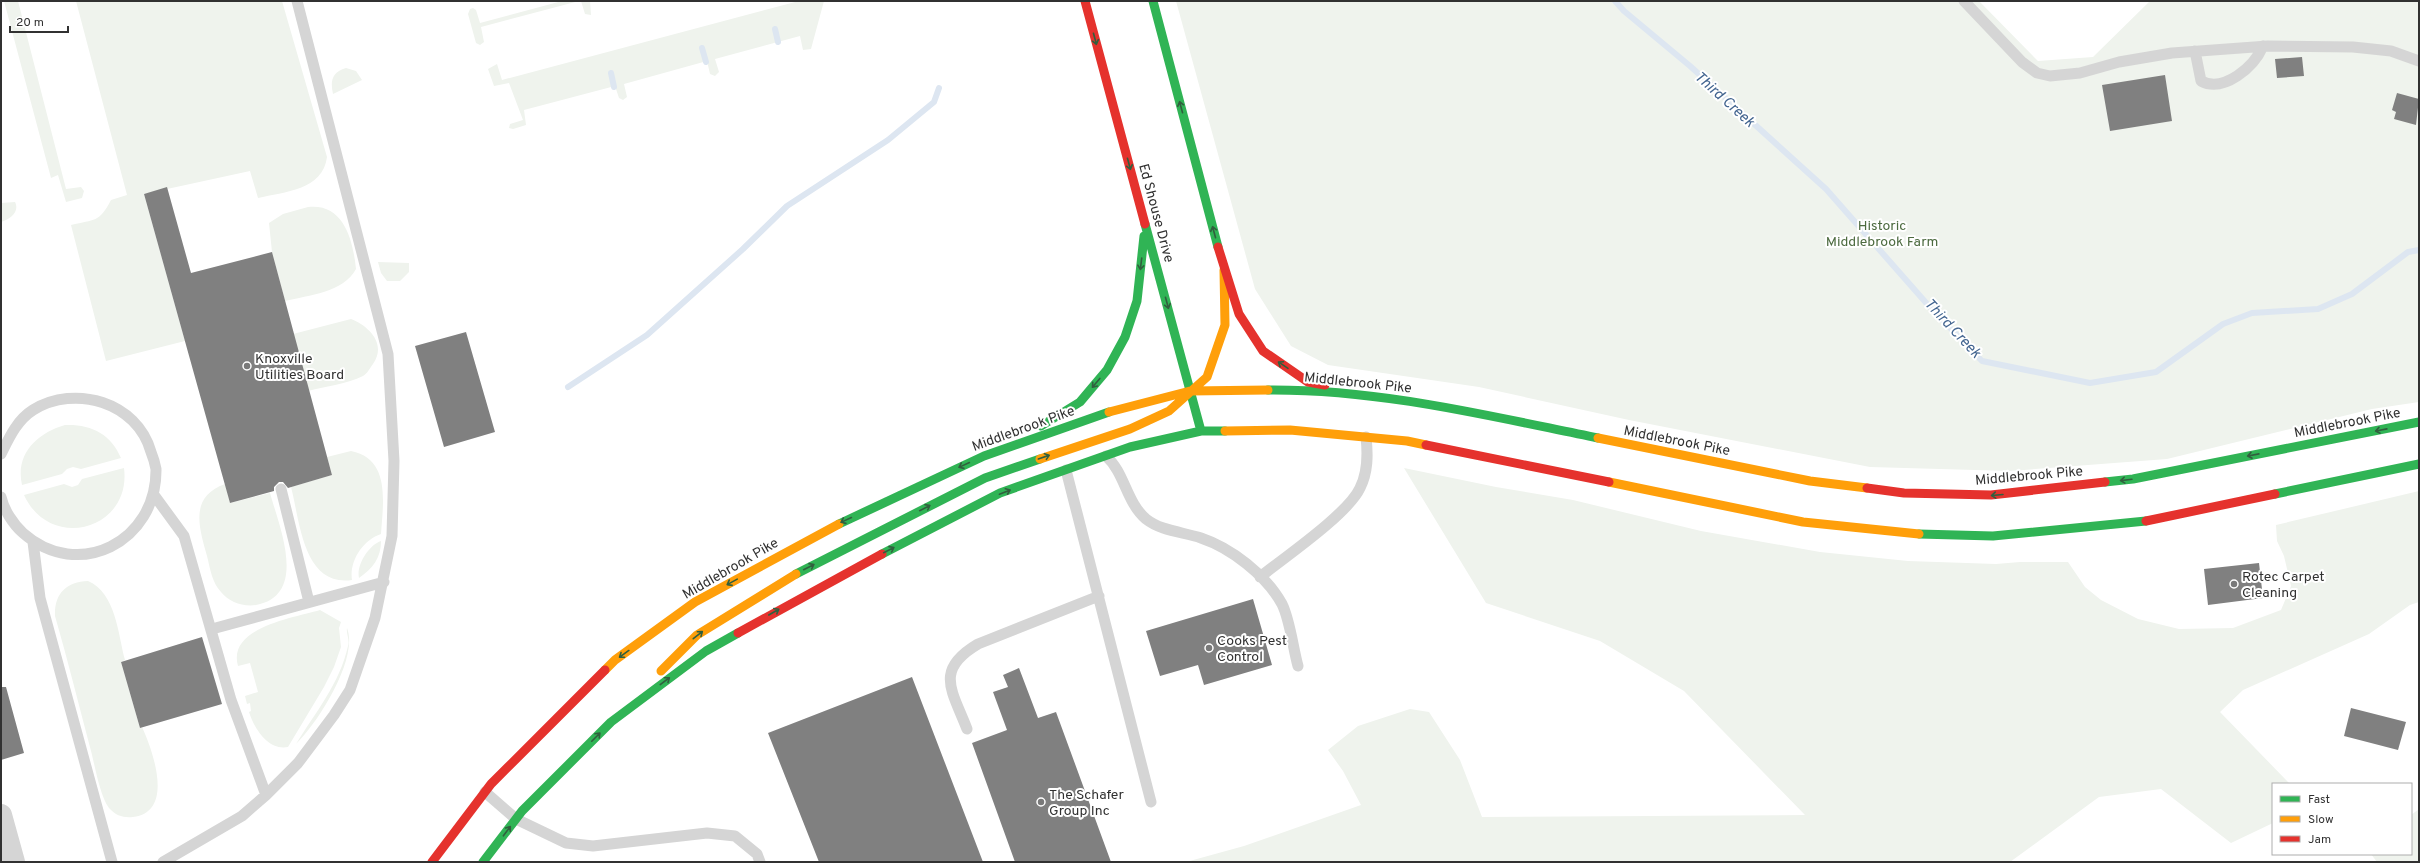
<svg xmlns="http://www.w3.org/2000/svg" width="2420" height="863" viewBox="0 0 2420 863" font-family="Overpass,sans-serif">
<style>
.green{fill:#eff3ed}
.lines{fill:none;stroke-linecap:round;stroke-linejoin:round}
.stream{stroke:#dde6f1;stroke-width:6}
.building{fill:#808080}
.lane{stroke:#d5d5d5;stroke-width:11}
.street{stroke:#d5d5d5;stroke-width:22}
.fast{stroke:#30b455;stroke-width:9}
.slow{stroke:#ff9f0a;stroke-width:9}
.jam{stroke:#e5322d;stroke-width:9}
.oneway{stroke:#315f3e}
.poi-dot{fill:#797979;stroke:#fff;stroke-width:1.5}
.labels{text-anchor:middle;stroke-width:4;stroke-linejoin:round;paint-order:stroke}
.street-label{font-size:14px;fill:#313131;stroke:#fff}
.park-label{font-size:14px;fill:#4d6b40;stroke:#fff}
.poi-label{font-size:14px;fill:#313131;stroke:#fff;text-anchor:start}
.water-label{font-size:15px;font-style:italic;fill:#436590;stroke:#fff}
</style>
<rect width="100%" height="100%" fill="#fff"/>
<path class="green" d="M4,1H18L66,189L81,187L84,191L82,198L66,202L58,175L51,178Z
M76,1H282L327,157C323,190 284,192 258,198L250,171L144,194L185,341L106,361L71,225C95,219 99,223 111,200L127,195Z
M562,1H579L481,27L484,42L480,45L476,43L468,14L470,9L473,8L476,10L480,23Z
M581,1H590L591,15L585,14Z
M799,1H824L811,49L803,50L800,36L715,59L719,72L715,76L710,74L707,61L624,84L627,97L623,100L619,98L615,86L524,110L526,125L513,129L509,128L510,124L523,120L509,83L494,86L488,69L497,64L502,80Z
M1176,1H1979L2038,61L2093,57L2150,1H2419V402L2372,409L2167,459L2010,471L1870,467L1629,420L1479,387L1328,365L1291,346L1255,289Z
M346,68L356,71L362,80L333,94C330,81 332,72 346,68Z
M15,202C20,212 10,219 1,222V203Z
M308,207C344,203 353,240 356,269C343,293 309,295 285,301L272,252L269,223L283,214Z
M378,262L409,263V272L400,281H387L381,273Z
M351,319C369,326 387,344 373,364C370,368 367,374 363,376C347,384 326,386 308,391L293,334Z
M65,425C91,424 111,434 121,458L81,469L73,467L67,469L62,474L22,485C15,454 37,433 65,425Z
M351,451C391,459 383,503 381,534C363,540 349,561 352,580C303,587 300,521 291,487L332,475L327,457Z
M124,468C132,530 50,552 24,495L64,484L72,487L78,485L82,479Z
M1404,468L1496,487L1573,500L1701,531L1820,552L1908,561L1996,564L2020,562H2068L2085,587L2101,600L2138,619L2179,629L2233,628L2281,610L2291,586L2284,556L2277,541L2276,525L2419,491V602L2410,605L2369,634L2243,690L2220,712L2290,784H2273V823L2231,843L2161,789L2099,797L2010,862H1186L1244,846L1361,805L1343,771L1328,750L1358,726L1410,709L1429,712L1460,760L1482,817L1805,815L1684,691L1600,641L1486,603Z
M225,484L230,503L270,493C279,526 309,595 256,605C243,607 229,602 221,592C212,583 210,568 207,556C199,527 189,497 225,484Z
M381,541C381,558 373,568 359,578C356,565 369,545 381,541Z
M88,581C116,593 118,634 125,660L121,662L140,728L142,727C153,751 175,812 133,817C124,818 116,816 109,808C100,796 95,766 91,751C79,706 68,661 55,616C54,594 66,582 88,581Z
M320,610L341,622L339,628L341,647L334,667L324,687L288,747C268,751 254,728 249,712L251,711L250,703L247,704L245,696L258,692L250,663L238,666C227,627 294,618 320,610Z
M347,628C359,658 318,723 296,744C315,713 340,683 348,646C350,640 346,634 347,628Z
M2419,809V862H2377L2371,854H2411V815Z"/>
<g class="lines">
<path class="stream" d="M1615,1L1624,11L1690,66L1826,189L1928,305L1982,361L2090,383L2156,372L2223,324L2252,313L2318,309L2352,294L2408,252L2419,250
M775,29L778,42
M702,48L706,62
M611,73L614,87
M568,387L647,335L743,249L787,206L888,140L934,102L939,88"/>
</g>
<path class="building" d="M2302,57L2304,76L2277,78L2275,59Z
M2165,75L2172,121L2110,131L2102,85Z
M2397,93L2419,99L2416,125L2394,119L2396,112L2392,110Z
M167,187L191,273L272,252L332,475L288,488L283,482H279L274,487V491L230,503L144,194Z
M466,332L495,432L444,447L415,346Z
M2259,563L2263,598L2208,605L2204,569Z
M1253,599L1272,665L1204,685L1198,665L1160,676L1146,631Z
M202,637L222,704L140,728L121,662Z
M1019,668L1038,718L1056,712L1111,862H1015L972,743L1007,730L993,692L1008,687L1003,675Z
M912,677L983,862H819L768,733Z
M1,687H6L24,753L1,760Z
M2351,708L2406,722L2398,750L2344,736Z"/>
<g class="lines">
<path class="lane" d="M1964,1L2022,62L2037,73L2050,76L2080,73L2119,62L2172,53L2268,46L2353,47L2391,51L2419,61
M2195,51L2201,81C2224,93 2254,67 2263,46
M1,454C9,438 17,420 33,410C75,384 137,402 151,452C153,457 155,463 156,469C157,542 78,582 23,533C13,524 4,510 1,497
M1106,456C1125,473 1126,502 1146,519C1161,531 1183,532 1201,538C1231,548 1266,575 1282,604C1290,620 1293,648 1298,666
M1066,470L1151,802
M281,489L309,602
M154,495L184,536L231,700L266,795
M33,542L40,598L112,862
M1260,577C1285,557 1348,514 1360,488C1368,472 1368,455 1366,437
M212,629L384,582
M967,729C952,690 934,670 978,644L1099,596
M485,792L516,819L566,843L593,846L707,833L735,836L757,854L760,862
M163,862L242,816L266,795L298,763L334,715L350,690L375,618L392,536L394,461L388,354L297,1"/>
<path class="street" d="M1,815L14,862"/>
<path class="fast" d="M1153,1L1218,247
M1145,224L1201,431
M1268,390C1380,389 1489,416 1598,438
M1041,426L1080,402L1107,370L1125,337L1137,301L1144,236
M2105,482L2133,479L2419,422
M2275,494L2419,464
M839,524L984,456L1109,412
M1919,534L1993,536L2146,521
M882,554L1000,493L1130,447L1201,431H1225
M796,574L985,478L1040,459
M483,862L522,811L611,722L706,651L738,633"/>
<path class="slow" d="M1109,412L1190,391L1268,390
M1225,431L1290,430L1407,441L1426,445
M1598,438L1810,481L1867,488
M1040,459L1130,429L1169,411L1207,377L1225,325L1224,270
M1609,482L1803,522L1919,534
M605,670L615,660L695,602L839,524
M661,671L697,635L796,574"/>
<path class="jam" d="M1085,1L1145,224
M1218,247L1239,314L1263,351L1308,382L1325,385
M1426,445L1609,482
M1867,488L1904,493L1991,495L2105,482
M2146,521L2275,494
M738,633L882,554
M432,862L491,784L605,670"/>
</g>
<defs><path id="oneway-shaft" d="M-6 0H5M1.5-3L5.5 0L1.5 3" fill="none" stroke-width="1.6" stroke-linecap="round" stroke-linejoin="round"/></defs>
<g class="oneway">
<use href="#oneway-shaft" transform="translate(1095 39) rotate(75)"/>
<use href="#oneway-shaft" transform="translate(1181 107) rotate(-105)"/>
<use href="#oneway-shaft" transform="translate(1129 164) rotate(75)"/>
<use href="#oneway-shaft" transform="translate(1214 232) rotate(-105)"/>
<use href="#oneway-shaft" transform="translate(1141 264) rotate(97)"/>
<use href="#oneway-shaft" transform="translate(1167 303) rotate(75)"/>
<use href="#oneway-shaft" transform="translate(1283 365) rotate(-146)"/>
<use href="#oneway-shaft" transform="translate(1096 383) rotate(130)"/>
<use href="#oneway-shaft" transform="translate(2381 430) rotate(169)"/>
<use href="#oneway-shaft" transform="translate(2253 455) rotate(169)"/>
<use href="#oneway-shaft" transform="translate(1044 457) rotate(-19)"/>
<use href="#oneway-shaft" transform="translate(964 465) rotate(155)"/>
<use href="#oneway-shaft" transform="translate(2126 480) rotate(173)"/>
<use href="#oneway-shaft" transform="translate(1005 492) rotate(-21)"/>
<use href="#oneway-shaft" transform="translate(1997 495) rotate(175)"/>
<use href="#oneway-shaft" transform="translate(925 508) rotate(-27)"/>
<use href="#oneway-shaft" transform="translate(846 520) rotate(155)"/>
<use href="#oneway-shaft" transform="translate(889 550) rotate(-27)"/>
<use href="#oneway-shaft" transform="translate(809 567) rotate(-27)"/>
<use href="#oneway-shaft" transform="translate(732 582) rotate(151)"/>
<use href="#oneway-shaft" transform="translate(774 612) rotate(-30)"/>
<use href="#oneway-shaft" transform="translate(698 635) rotate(-38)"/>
<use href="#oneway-shaft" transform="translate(624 654) rotate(144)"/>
<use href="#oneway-shaft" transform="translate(665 681) rotate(-37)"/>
<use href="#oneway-shaft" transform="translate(596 737) rotate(-45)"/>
<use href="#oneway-shaft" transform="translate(507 831) rotate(-53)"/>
</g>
<g class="poi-dot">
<circle cx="247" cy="366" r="4"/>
<circle cx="2234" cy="584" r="4"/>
<circle cx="1209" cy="648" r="4"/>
<circle cx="1041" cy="802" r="4"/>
</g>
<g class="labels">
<g class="street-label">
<text transform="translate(1157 213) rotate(75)" y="5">Ed Shouse Drive</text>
<text transform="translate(1358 382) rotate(6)" y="5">Middlebrook Pike</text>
<text transform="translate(2347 422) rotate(-11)" y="5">Middlebrook Pike</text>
<text transform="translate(1023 428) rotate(-20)" y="5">Middlebrook Pike</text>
<text transform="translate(1677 440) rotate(11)" y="5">Middlebrook Pike</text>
<text transform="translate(2029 475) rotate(-5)" y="5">Middlebrook Pike</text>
<text transform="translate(730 568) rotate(-30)" y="5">Middlebrook Pike</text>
</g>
<g class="park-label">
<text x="1882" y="230">Historic<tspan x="1882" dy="16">Middlebrook Farm</tspan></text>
</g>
<g class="poi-label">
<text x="255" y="363">Knoxville<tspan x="255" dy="16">Utilities Board</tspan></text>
<text x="2242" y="581">Rotec Carpet<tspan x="2242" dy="16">Cleaning</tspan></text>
<text x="1217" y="645">Cooks Pest<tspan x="1217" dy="16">Control</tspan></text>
<text x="1049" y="799">The Schafer<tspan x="1049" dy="16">Group Inc</tspan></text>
</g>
<g class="water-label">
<text transform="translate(1725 99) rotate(42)" y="5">Third Creek</text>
<text transform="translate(1953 328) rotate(47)" y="5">Third Creek</text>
</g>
</g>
<rect width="2420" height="863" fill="none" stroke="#313131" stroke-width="4"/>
<rect x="2272" y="783" width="140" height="72" fill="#ffffff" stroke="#adadad"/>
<rect x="2280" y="796" width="20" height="6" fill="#30b455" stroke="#adadad"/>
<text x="2308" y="803" font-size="12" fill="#313131">Fast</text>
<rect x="2280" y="816" width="20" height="6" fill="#ff9f0a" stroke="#adadad"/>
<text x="2308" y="823" font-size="12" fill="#313131">Slow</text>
<rect x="2280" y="836" width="20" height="6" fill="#e5322d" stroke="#adadad"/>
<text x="2308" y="843" font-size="12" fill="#313131">Jam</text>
<path d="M10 26v6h58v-6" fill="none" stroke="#313131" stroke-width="2"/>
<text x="16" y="26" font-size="12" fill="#313131" stroke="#ffffff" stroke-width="3" paint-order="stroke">20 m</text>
</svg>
